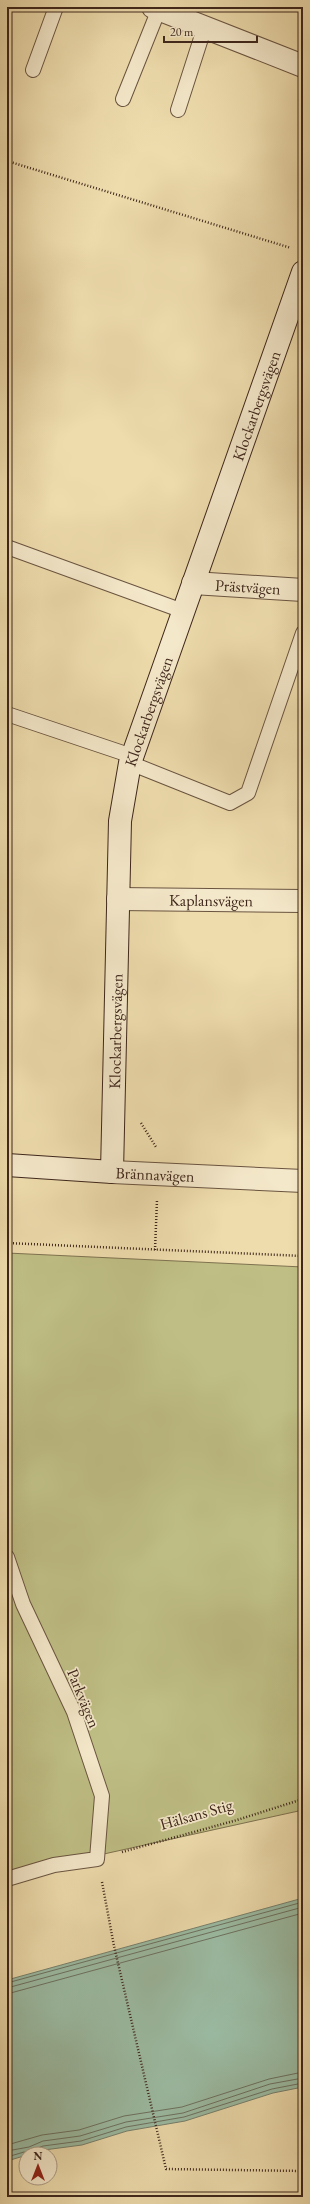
<svg xmlns="http://www.w3.org/2000/svg" width="310" height="2204" viewBox="0 0 310 2204" font-family="'EB Garamond',serif">
<style>
.green{fill:#bfbf85;stroke:#7e7250}
.water{fill:#9bbca4;stroke:#76806d}
.lines{fill:none;stroke-linecap:round;stroke-linejoin:round}
.shore{stroke:#6c7160;stroke-width:1}
.lane-casing{stroke:#6a5440;stroke-width:16}
.street-casing{stroke:#6a5440;stroke-width:24}
.secondary-casing{stroke:#3e261b;stroke-width:24}
.path{stroke:#3e261b;stroke-width:2.5;stroke-dasharray:1 2;stroke-linecap:butt}
.lane{stroke:#f4e8ca;stroke-width:14}
.street{stroke:#f4e8ca;stroke-width:22}
.secondary{stroke:#f4e8ca;stroke-width:22}
.labels{text-anchor:middle;stroke-width:3.5;stroke-linejoin:round;paint-order:stroke}
.street-label{font-size:16px;fill:#3e261b;stroke:#f4e8ca}
</style>
<rect width="100%" height="100%" fill="#eedcad"/>
<filter id="stains"><feTurbulence type="fractalNoise" baseFrequency=".005" numOctaves="4"/><feColorMatrix values="0 0 0 0 .2 0 0 0 0 .09 0 0 0 0 .02 0 0 0 .5 -.17"/></filter>
<radialGradient id="worn" r=".72"><stop offset=".6" stop-color="#630" stop-opacity="0"/><stop offset="1" stop-color="#630" stop-opacity=".3"/></radialGradient>
<path class="green" d="M7,1253L303,1267V1810L54,1865L7,1881Z"/>
<path class="water" d="M303,1898V2087L273,2093L185,2121L127,2131L82,2145L44,2150L7,2161V1980Z"/>
<g class="lines">
<path class="shore" d="M7,1983L303,1902
M7,1988L303,1907
M7,1994L303,1913
M7,2145L42,2135L79,2130L124,2116L182,2107L269,2079L303,2072
M7,2151L29,2147L43,2141L80,2136L126,2122L183,2113L270,2084L303,2078
M7,2157L24,2152L31,2154L35,2149L43,2146L81,2141L126,2127L184,2117L272,2089L303,2083"/>
<defs>
<path id="lane" d="M33,70L56,7
M123,99L159,9
M178,110L205,26
M7,547L183,611
M7,714L132,756
M130,763L230,803L248,793L303,633
M7,1557L23,1604L74,1712L102,1796L97,1859L54,1865L7,1879"/>
<g id="street">
<path d="M153,7L303,66"/>
<path id="s1" d="M193,583L303,590"/>
<path id="s2" d="M118,899L303,901"/>
<path id="s3" d="M112,1172L303,1181"/>
</g>
<g id="secondary">
<path id="s4" d="M7,1165L112,1172L120,821L130,763L303,272"/>
</g>
</defs>
<use href="#lane" class="lane-casing"/>
<use href="#street" class="street-casing"/>
<use href="#secondary" class="secondary-casing"/>
<path class="path" d="M7,161L291,248
M141,1123L156,1147
M7,1243L303,1256
M155,1250L157,1200
M122,1852L237,1820L303,1799
M102,1882L114,1946L166,2169L303,2171"/>
<use href="#lane" class="lane"/>
<use href="#street" class="street"/>
<use href="#secondary" class="secondary"/>
</g>
<g class="labels">
<g class="street-label">
<text dy="6" stroke="none"><textPath href="#s4" startOffset="894">Klockarbergsvägen</textPath></text>
<text dy="6" stroke="none"><textPath href="#s1" startOffset="55">Prästvägen</textPath></text>
<text dy="6" stroke="none"><textPath href="#s4" startOffset="570">Klockarbergsvägen</textPath></text>
<text dy="6" stroke="none"><textPath href="#s2" startOffset="93">Kaplansvägen</textPath></text>
<text dy="6" stroke="none"><textPath href="#s4" startOffset="246">Klockarbergsvägen</textPath></text>
<text dy="6" stroke="none"><textPath href="#s3" startOffset="43">Brännavägen</textPath></text>
<text transform="translate(84 1698) rotate(68)" y="6">Parkvägen</text>
<text transform="translate(196 1814) rotate(-16)" y="6">Hälsans Stig</text>
</g>
</g>
<rect width="310" height="2204" fill="none" stroke="#eedcad" stroke-width="24"/>
<rect x="8" y="8" width="294" height="2188" fill="none" stroke="#3e261b" stroke-width="2"/>
<rect x="12" y="12" width="286" height="2180" fill="none" stroke="#3e261b"/>
<g transform="translate(38 2166)"><circle r="19" fill="#f4e8ca" stroke="#ab9a84"/>
<path d="M0-3L7 15L0 10L-7 15Z" fill="#8f2418"/>
<text y="-6" font-size="11" font-weight="bold" text-anchor="middle" fill="#3e261b">N</text>
</g>
<path d="M164 36v6h93v-6" fill="none" stroke="#3e261b" stroke-width="2"/>
<text x="170" y="36" font-size="12" fill="#3e261b" stroke="#f4e8ca" stroke-width="3" paint-order="stroke">20 m</text>
<rect width="100%" height="100%" filter="url(#stains)"/>
<rect width="100%" height="100%" fill="url(#worn)"/>
</svg>
